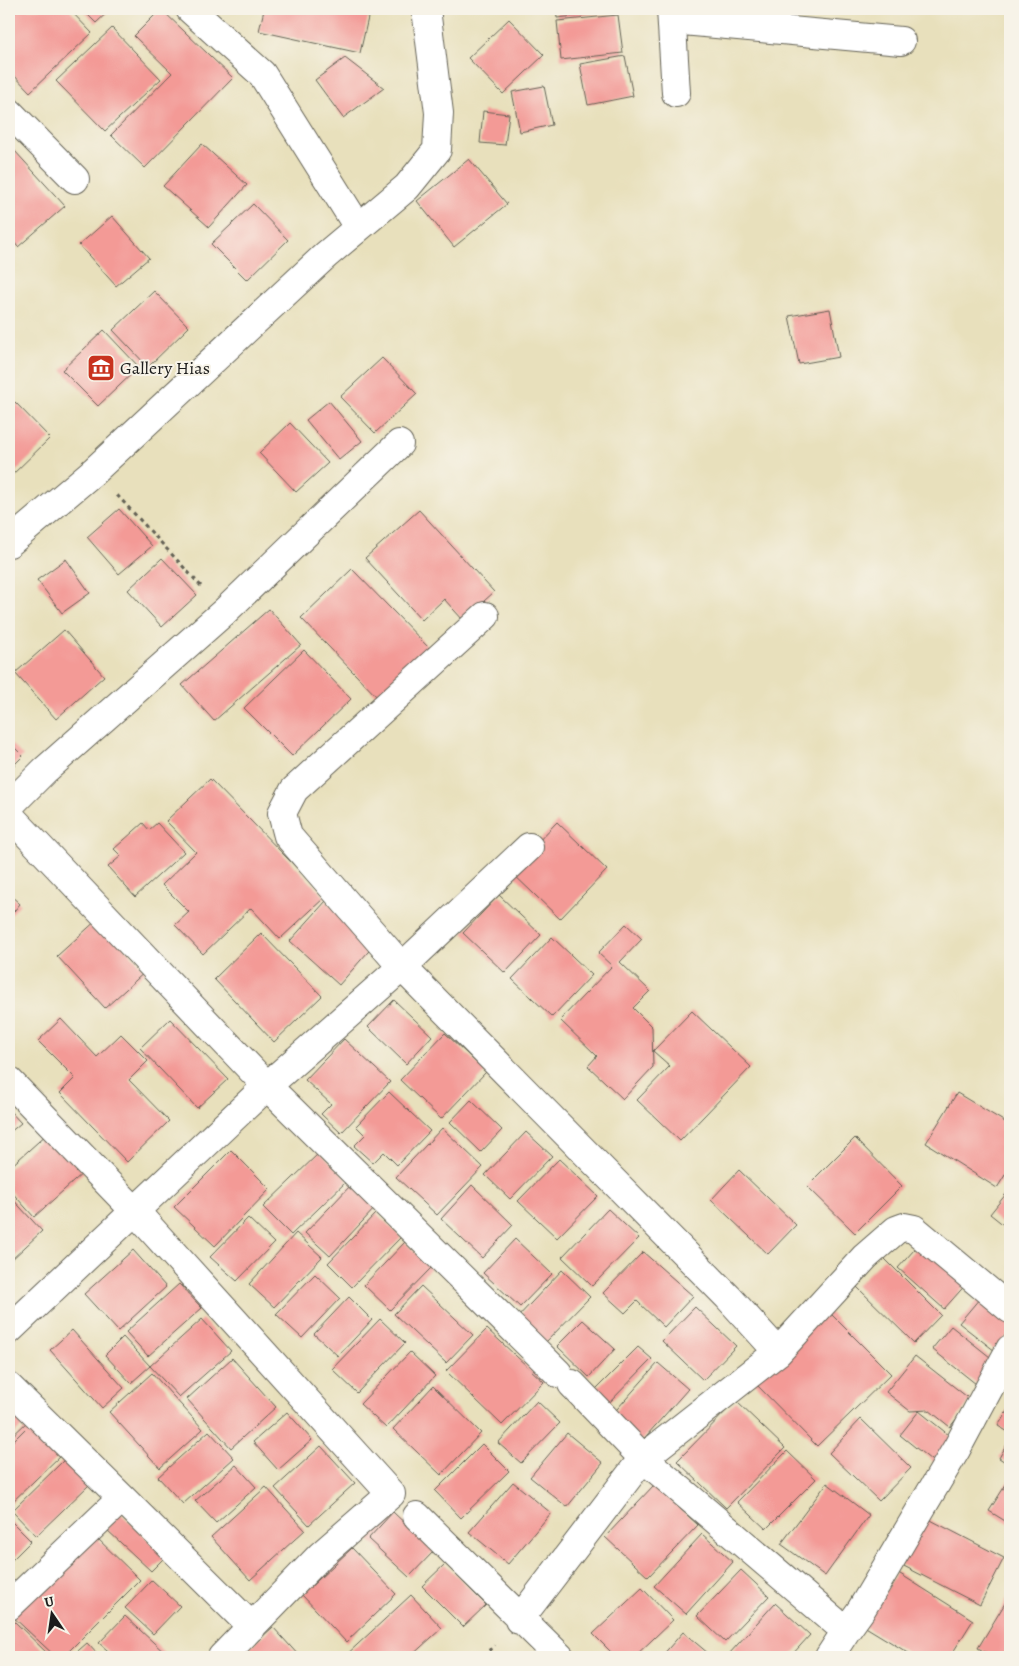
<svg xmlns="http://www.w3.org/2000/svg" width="1019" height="1666" viewBox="0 0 1019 1666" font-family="Alegreya,serif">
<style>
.building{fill:#f39a96}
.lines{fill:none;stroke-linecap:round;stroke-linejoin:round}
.street-casing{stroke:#636154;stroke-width:30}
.path{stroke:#636154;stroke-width:3;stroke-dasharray:4 4;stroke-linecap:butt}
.street{stroke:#fff;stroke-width:28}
.labels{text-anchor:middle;stroke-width:4;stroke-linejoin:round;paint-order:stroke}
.poi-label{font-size:18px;fill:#1c1c1c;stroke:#f7f3e8;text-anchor:start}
</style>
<rect width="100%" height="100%" fill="#f7f3e8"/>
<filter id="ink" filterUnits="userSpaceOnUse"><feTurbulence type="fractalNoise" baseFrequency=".02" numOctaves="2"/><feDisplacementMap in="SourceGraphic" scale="10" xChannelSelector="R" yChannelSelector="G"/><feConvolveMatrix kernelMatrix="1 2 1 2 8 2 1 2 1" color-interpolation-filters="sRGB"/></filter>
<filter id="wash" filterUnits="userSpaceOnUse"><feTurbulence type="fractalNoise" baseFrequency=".0096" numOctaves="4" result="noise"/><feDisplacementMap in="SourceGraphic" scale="20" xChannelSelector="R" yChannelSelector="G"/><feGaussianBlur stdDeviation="1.12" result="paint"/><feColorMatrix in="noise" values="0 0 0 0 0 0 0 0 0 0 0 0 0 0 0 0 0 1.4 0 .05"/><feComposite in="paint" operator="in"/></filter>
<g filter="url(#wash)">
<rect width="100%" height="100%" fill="#e8e0bc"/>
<g id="blocks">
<path class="building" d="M19,9H69L92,33L30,92L9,70V18Z
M82,9H111L96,23Z
M161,9L233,78L145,168L111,135L172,73L134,36Z
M260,9H370L360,53L259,31L264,10Z
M556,9H619L620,11L557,18Z
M704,9H757V10L706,20Z
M618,15L623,53L561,60L557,21Z
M509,19L544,55L503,94L468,58Z
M112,28L161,79L105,131L56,81Z
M625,56L633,96L588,105L580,64Z
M345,58L384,88L343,118L315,80Z
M544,86L552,125L520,132L512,92Z
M483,111L509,114L505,145L480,143Z
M202,144L247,185L209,227L163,186Z
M14,150L65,206L18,247L9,236V155Z
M469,159L507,204L454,247L417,201Z
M253,204L288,240L247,280L211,244Z
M112,216L149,258L116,286L79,245Z
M154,291L189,327L148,367L113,330Z
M830,309L839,357L799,364L789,316Z
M104,330L139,367L98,406L62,370Z
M382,358L417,394L375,433L340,397Z
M329,401L362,441L339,460L306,420Z
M15,402L50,438L9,478V408Z
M290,423L328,463L296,492L259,453Z
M119,509L152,546L119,574L87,537Z
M419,510L494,592L463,620L444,599L422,620L365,558Z
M162,558L197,595L162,627L128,590Z
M66,559L90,593L62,613L37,580Z
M352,569L431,650L380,700L301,618Z
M269,609L301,645L214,721L182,685Z
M64,630L104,676L56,719L15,673Z
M304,650L351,699L292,756L244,708Z
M9,742L23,756L9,770Z
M210,779L325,897L280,939L251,908L203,954L175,925L189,912L162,885L196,852L166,821Z
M557,822L607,870L560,919L510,871Z
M143,823L149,830L157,823L184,852L135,897L108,867L121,856L114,849Z
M9,894L20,904L9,917Z
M499,895L541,935L505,973L463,933Z
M326,901L375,944L339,985L290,941Z
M98,919L146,971L105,1008L57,956Z
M626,924L642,939L620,962L650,991L633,1008L652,1027L653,1067L623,1099L588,1066L597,1056L560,1020L612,966L598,953Z
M261,933L322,996L274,1042L214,979Z
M552,937L592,975L552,1017L512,979Z
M394,1000L432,1036L406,1064L368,1027Z
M692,1011L751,1067L680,1141L637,1100L670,1066L653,1051Z
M61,1019L97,1057L121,1034L148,1061L129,1080L169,1121L127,1162L60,1093L75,1078L38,1041Z
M170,1019L228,1079L197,1108L140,1048Z
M445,1033L486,1072L441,1119L400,1080Z
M344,1039L390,1082L341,1133L321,1114L331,1104L305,1080Z
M389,1092L430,1131L397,1165L384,1152L373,1163L354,1146L365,1135L356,1126Z
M957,1093L1010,1125V1167L997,1188L926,1143Z
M471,1100L502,1130L481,1152L450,1122Z
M9,1110L21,1123L9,1133Z
M442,1128L483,1167L437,1215L396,1177Z
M526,1132L552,1156L510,1199L485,1175Z
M48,1133L84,1172L34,1217L9,1189V1168Z
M855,1138L902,1186L855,1233L807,1186Z
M231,1150L270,1189L215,1246L174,1207Z
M320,1152L348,1180L291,1235L263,1207Z
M559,1159L598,1196L557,1238L518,1201Z
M739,1170L796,1225L768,1254L711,1200Z
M353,1183L377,1206L330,1256L305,1233Z
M472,1185L513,1225L482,1258L441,1219Z
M1010,1189V1230L990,1214Z
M9,1195L42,1231L9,1262Z
M608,1209L639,1238L592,1286L562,1257Z
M376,1213L401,1237L352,1287L328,1263Z
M248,1218L274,1243L237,1281L210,1257Z
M296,1233L322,1257L274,1307L249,1284Z
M515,1239L552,1274L520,1307L483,1273Z
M922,1241L968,1282L944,1309L898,1268Z
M405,1242L431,1268L390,1310L364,1285Z
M133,1250L166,1287L118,1331L84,1294Z
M643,1252L693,1296L664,1327L637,1301L625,1313L603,1293Z
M884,1258L941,1315L914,1343L856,1286Z
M562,1270L590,1297L543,1345L516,1319Z
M315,1274L340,1298L302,1338L276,1314Z
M179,1284L202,1308L148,1356L126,1332Z
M421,1286L473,1335L446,1363L394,1314Z
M349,1297L372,1320L338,1356L314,1334Z
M980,1298L1010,1322V1332L995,1351L959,1323Z
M695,1307L736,1346L703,1380L662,1341Z
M826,1309L891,1374L817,1446L753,1381Z
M202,1319L231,1351L179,1397L150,1366Z
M380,1319L405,1343L357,1393L332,1369Z
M583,1320L615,1349L589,1377L557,1346Z
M951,1326L995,1361L976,1384L932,1349Z
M487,1329L544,1382L502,1425L446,1371Z
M72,1330L124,1388L102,1408L50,1350Z
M123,1337L150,1366L131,1383L105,1355Z
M638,1347L652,1359L602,1410L588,1397Z
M410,1352L435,1376L386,1428L360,1404Z
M915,1356L971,1400L950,1427L929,1410L910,1411L886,1392Z
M232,1358L276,1407L231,1448L187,1399Z
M658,1363L688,1389L639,1444L609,1418Z
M152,1373L203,1429L160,1468L109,1412Z
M433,1386L481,1433L441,1475L393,1429Z
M9,1401L28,1421L9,1439Z
M537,1401L560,1423L521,1463L498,1443Z
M736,1401L785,1448L726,1508L677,1461Z
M1010,1406V1433L998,1426Z
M919,1411L955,1440L936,1464L900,1435Z
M287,1412L312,1440L278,1470L253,1442Z
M861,1419L911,1468L879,1501L829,1453Z
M30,1424L61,1455L9,1505V1445Z
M209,1431L234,1458L183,1504L158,1477Z
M567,1433L603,1463L567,1507L530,1477Z
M1010,1439V1465L999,1458Z
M482,1444L509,1471L461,1518L435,1491Z
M321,1446L355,1483L309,1525L275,1488Z
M787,1451L816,1479L766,1529L737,1502Z
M64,1460L89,1485L36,1536L12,1511Z
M236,1465L256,1487L216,1523L195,1501Z
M1010,1478V1524L989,1511Z
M513,1482L551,1513L508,1564L469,1532Z
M827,1483L869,1515L825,1576L781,1544Z
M654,1485L698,1525L648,1577L605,1537Z
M266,1487L305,1530L250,1580L211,1537Z
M393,1512L434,1551L409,1577L368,1539Z
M120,1513L166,1556L151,1571L106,1529Z
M921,1515L1004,1558L980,1605L896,1562Z
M9,1519L31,1541L9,1563Z
M92,1533L140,1580L63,1657H56L11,1615Z
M702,1534L733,1562L686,1614L654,1586Z
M352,1548L396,1594L346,1642L302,1595Z
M445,1564L486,1605L463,1627L422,1586Z
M741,1570L769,1596L725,1642L697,1616Z
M897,1572L973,1620L950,1657H915L864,1626Z
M152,1580L180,1606L153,1634L125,1608Z
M642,1588L673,1620L634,1657H616L593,1634Z
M411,1595L442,1628L410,1657H344Z
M1010,1595V1657H994L978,1648Z
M775,1603L810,1635L790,1657H732L729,1654Z
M125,1616L168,1656L167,1657H115L99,1643Z
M12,1619L51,1657H9V1622Z
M273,1627L300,1657H240Z
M683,1632L709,1654L706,1657H661Z
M87,1643L100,1657H71Z"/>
</g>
</g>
<g filter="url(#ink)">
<use href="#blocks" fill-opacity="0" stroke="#636154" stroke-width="1"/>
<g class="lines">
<defs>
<path id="street" d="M190,9L262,74L358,227
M671,9L676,93
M672,20L901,41
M9,112L75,179
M9,543L94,471L326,255L407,187L437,150L439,113L426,9
M485,616L294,790L282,813L288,836L402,967L728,1297L778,1352L643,1458L519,1620
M9,806L44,771L224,612L399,444
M9,815L267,1086L558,1373
M9,1081L134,1210L391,1494L321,1555L222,1657
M9,1330L267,1086L402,967L529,847
M778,1352L865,1257L896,1230L904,1227L914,1229L1010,1309
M572,1384L643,1458L846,1631L861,1610L957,1448L1010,1349
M9,1387L122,1498
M417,1516L560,1657
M9,1606L122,1498L252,1627
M829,1657L846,1631"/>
</defs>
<use href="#street" class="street-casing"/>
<path class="path" d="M117,495L201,586
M484,1657L495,1645"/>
<use href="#street" class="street"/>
</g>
</g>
<defs>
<symbol id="museum-square" viewBox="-11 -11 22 22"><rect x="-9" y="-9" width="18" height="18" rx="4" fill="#c8321e" stroke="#f7f3e8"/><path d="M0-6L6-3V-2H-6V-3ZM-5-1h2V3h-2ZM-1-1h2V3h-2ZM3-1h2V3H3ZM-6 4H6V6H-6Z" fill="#fff"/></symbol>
</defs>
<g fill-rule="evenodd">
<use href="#museum-square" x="85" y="352" width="32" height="32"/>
</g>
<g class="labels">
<g class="poi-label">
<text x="120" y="374">Gallery Hias</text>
</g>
</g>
<rect width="1019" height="1666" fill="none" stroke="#f7f3e8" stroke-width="30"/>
<g transform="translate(52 1614) rotate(347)" stroke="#f7f3e8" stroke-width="4" paint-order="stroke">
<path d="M0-4L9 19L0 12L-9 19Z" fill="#1c1c1c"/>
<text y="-8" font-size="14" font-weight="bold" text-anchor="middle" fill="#1c1c1c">U</text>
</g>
</svg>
